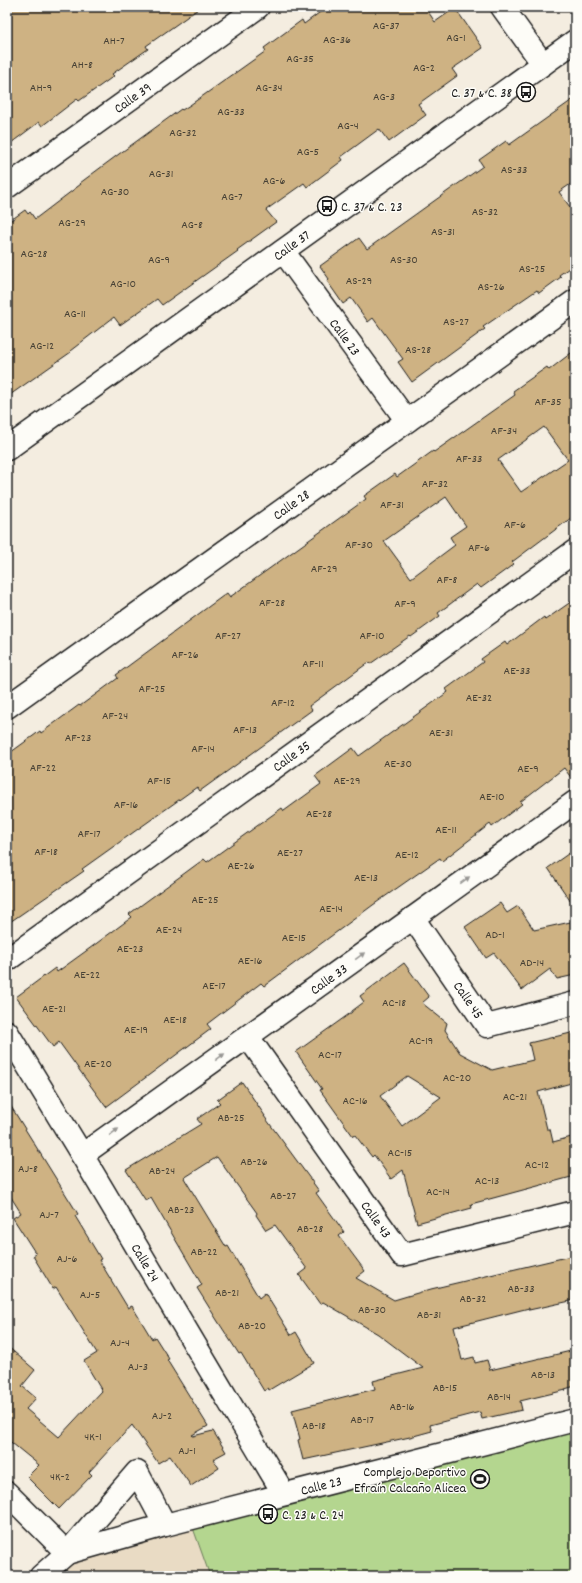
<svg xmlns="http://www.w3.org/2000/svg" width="582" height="1583" viewBox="0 0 582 1583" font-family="Dekko,sans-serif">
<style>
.built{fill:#e9dbc4}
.green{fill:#b4d68f;stroke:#687956}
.building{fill:#ceb283;stroke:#1c1c1c;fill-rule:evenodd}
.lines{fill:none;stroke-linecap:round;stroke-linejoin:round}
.minor-casing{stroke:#1c1c1c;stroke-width:25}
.tertiary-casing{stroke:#1c1c1c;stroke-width:25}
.minor{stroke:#fdfcf7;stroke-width:22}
.tertiary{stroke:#fdfcf7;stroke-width:22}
.oneway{fill:#989794}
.labels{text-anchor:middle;stroke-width:3;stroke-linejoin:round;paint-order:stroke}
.number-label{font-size:12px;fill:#484236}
.poi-label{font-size:14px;fill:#1c1c1c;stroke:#fdfcf7;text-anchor:end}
.street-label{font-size:14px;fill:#1c1c1c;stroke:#fdfcf7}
</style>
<rect width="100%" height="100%" fill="#f4ede0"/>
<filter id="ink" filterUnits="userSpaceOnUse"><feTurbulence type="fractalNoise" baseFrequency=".025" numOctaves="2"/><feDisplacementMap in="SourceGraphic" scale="8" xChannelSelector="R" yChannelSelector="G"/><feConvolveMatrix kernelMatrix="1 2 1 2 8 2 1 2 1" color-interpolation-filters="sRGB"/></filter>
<g filter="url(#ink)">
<path class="built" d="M193,1528L210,1576H55L72,1564Z"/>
<path class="green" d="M575,1430V1576H210L193,1528Z"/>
<path class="building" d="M7,7H201L146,46L148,49L112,74L114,76L79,101L77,99L42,126L39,122L7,146Z
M327,7H425L435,22L455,8L483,48L452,69L457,76L418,104L426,115L389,142L379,129L341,157L343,160L307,187L304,183L266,210L276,222L237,250L238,251L162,305L157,299L120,325L114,317L70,351L71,352L7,397V223L25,210L28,214L30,212L35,219L81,184L80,183L119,154L181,109L182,110L190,105L266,51L264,48L302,20L304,24Z
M575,98V181L559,192L575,214V264L559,275L561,277L539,293L537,290L483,327L485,329L412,382L398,362L403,359L373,318L368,322L351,298L343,304L327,281L329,279L320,266L359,238L367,249L483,166L479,160L506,141L509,145Z
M575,350V515L512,562L514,564L481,588L477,584L438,613L440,616L411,637L410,636L370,664L369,662L309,706L312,710L200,791L197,787L82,869L84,871L7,924V755L40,731L41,733L79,705L80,706L118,678L116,675L227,593L230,597L366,499L364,496L395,474L397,477L433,451L434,452L515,395L513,391L547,367L549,370ZM544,427L568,460L521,492L498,460ZM446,497L466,526L450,537L455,545L411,578L384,541Z
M575,599V783L564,768L520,802L522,804L492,827L490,824L442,861L440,858L373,905L264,986L261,983L207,1024L211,1029L106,1107L59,1042L53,1047L16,997L55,968L57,972L93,946L132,917L129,914L204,859L207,862L282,808L284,811L321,784L315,776L353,748L359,756L448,692L446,689L483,662L481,659L505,642L507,645L544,617L545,620Z
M575,849V908L548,868Z
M500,903L507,913L518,906L534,930L575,921V975L557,979L550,969L522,990L494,953L486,958L465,927Z
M404,963L429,997L422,1003L447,1023L445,1030L460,1053L492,1070L533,1060L529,1043L575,1032V1082L538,1092L547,1129H550L553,1142L575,1136V1176L471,1204L472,1208L417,1223L403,1170L391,1179L374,1155L372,1157L355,1135L353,1136L320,1090L322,1089L296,1052L352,1012V1011L364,1002L360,996ZM407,1076L441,1097L402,1126L380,1096Z
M242,1082L265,1116H264L319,1191L316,1193L344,1232L339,1236L365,1271L356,1278L394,1300L431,1289L575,1255V1300L529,1310V1308L454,1327L462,1360L474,1357L475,1363L487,1360L490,1370L575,1350V1386L565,1389L566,1390L520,1401L522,1410L482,1419L480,1412L430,1425L432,1431L410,1437L303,1460L298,1440L300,1439L292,1410L375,1389L373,1381L423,1368L378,1334L323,1302L320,1304L299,1275L307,1269L275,1225L266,1230L256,1215L257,1213L217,1157L184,1178L226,1247L228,1246L259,1298L265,1293L291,1335L296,1332L314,1363L269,1390L268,1388L264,1391L241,1353L239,1354L217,1320L197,1288L202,1285L151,1198L146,1201L126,1170L201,1124L197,1119L220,1103L217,1100Z
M7,1100L78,1214L75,1216L101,1259L99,1260L128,1308L132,1306L152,1339L155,1337L169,1359L167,1360L208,1426L192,1435L193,1436L213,1431L226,1452L213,1459L219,1468L191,1486L170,1456L158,1463L132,1425L89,1472L92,1475L59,1509L27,1477L39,1465L7,1439V1346L35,1370L22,1386L36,1398L26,1409L59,1437L102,1391L84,1361L97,1353L56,1287L53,1289L33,1256L36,1254L13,1218L21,1213L7,1191Z"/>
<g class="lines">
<defs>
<g id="minor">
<path d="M502,7L543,64"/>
<path id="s1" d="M7,187L258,7"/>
<path id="s2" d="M283,251L407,421"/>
<path id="s3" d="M7,707L575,301"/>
<path id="s4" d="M413,918L487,1026L575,1003"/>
<path id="s5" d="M7,960L575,551"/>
<path id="s6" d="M7,1032L82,1155L284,1494"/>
<path id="s7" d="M248,1037L402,1255L575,1212"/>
<path id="s8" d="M82,1155L575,802"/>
<path d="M7,1493L67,1553"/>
<path id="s9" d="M67,1553L165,1525L575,1420"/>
<path d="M41,1576L67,1553L137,1472L165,1525"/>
</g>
<g id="tertiary">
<path id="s10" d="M7,449L575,41"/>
</g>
</defs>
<use href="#minor" class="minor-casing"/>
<use href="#tertiary" class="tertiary-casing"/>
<use href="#minor" class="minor"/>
<use href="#tertiary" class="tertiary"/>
</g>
<defs><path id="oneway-solid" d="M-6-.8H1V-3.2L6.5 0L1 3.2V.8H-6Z"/></defs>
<g class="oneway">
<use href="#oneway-solid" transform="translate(465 880) rotate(-36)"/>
<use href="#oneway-solid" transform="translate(360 956) rotate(-36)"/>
<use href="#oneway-solid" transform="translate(220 1057) rotate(-36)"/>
<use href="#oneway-solid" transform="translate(114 1132) rotate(-36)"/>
</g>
</g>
<defs>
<symbol id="bus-ring" viewBox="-11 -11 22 22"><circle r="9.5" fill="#fdfcf7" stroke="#1c1c1c" stroke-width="1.5"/><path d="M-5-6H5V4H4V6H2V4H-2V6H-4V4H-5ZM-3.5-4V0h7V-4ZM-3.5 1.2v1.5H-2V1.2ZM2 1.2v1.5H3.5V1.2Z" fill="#1c1c1c"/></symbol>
<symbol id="stadium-ring" viewBox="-11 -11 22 22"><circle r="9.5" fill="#fdfcf7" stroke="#1c1c1c" stroke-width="1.5"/><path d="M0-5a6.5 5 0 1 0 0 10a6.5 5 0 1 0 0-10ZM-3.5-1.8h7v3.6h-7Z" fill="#1c1c1c"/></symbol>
</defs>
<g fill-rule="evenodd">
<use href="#bus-ring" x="515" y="81" width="22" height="22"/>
<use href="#bus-ring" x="316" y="195" width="22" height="22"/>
<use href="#stadium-ring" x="469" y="1468" width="22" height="22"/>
<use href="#bus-ring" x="257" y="1503" width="22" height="22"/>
</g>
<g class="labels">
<g class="number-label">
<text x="386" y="29">AG-37</text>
<text x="456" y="41">AG-1</text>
<text x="337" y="43">AG-36</text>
<text x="114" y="44">AH-7</text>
<text x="300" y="62">AG-35</text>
<text x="82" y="68">AH-8</text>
<text x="424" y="71">AG-2</text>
<text x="41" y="91">AH-9</text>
<text x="269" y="91">AG-34</text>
<text x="384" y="100">AG-3</text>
<text x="231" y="115">AG-33</text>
<text x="348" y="129">AG-4</text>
<text x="183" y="136">AG-32</text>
<text x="308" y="155">AG-5</text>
<text x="514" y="173">AS-33</text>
<text x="161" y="177">AG-31</text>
<text x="274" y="184">AG-6</text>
<text x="115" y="195">AG-30</text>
<text x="232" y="200">AG-7</text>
<text x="485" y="215">AS-32</text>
<text x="72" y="226">AG-29</text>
<text x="192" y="228">AG-8</text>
<text x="443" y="235">AS-31</text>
<text x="34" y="257">AG-28</text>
<text x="159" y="263">AG-9</text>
<text x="404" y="263">AS-30</text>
<text x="532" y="272">AS-25</text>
<text x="359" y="284">AS-29</text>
<text x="123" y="287">AG-10</text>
<text x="491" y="290">AS-26</text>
<text x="75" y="317">AG-11</text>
<text x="456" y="325">AS-27</text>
<text x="42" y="349">AG-12</text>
<text x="418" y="353">AS-28</text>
<text x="548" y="405">AF-35</text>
<text x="504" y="434">AF-34</text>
<text x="469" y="462">AF-33</text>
<text x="435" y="487">AF-32</text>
<text x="392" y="508">AF-31</text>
<text x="515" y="528">AF-6</text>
<text x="359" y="548">AF-30</text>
<text x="479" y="551">AF-6</text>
<text x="324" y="572">AF-29</text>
<text x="447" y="583">AF-8</text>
<text x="272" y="606">AF-28</text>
<text x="405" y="607">AF-9</text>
<text x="228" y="639">AF-27</text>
<text x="372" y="639">AF-10</text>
<text x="185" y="658">AF-26</text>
<text x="313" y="667">AF-11</text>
<text x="517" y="674">AE-33</text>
<text x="152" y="692">AF-25</text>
<text x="479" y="701">AE-32</text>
<text x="283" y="706">AF-12</text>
<text x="115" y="719">AF-24</text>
<text x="245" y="733">AF-13</text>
<text x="441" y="736">AE-31</text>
<text x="78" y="741">AF-23</text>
<text x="203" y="752">AF-14</text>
<text x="398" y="767">AE-30</text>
<text x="43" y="771">AF-22</text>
<text x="528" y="772">AE-9</text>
<text x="159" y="784">AF-15</text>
<text x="347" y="784">AE-29</text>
<text x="492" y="800">AE-10</text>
<text x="126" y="808">AF-16</text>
<text x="319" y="817">AE-28</text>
<text x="446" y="833">AE-11</text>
<text x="89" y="837">AF-17</text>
<text x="46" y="855">AF-18</text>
<text x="290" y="856">AE-27</text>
<text x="407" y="858">AE-12</text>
<text x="241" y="869">AE-26</text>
<text x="366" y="881">AE-13</text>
<text x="205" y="903">AE-25</text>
<text x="331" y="912">AE-14</text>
<text x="169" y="933">AE-24</text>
<text x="495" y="938">AD-1</text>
<text x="294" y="941">AE-15</text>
<text x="130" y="952">AE-23</text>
<text x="250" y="964">AE-16</text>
<text x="532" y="966">AD-14</text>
<text x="87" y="978">AE-22</text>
<text x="214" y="989">AE-17</text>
<text x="394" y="1006">AC-18</text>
<text x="54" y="1012">AE-21</text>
<text x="175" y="1023">AE-18</text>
<text x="136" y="1033">AE-19</text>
<text x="421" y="1044">AC-19</text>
<text x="330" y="1058">AC-17</text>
<text x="98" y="1067">AE-20</text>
<text x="457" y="1081">AC-20</text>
<text x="515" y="1100">AC-21</text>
<text x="355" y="1104">AC-16</text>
<text x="231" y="1121">AB-25</text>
<text x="400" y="1156">AC-15</text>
<text x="254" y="1165">AB-26</text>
<text x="537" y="1168">AC-12</text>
<text x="28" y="1172">AJ-8</text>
<text x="162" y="1174">AB-24</text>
<text x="487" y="1184">AC-13</text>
<text x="438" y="1195">AC-14</text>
<text x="283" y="1199">AB-27</text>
<text x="181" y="1213">AB-23</text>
<text x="49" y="1218">AJ-7</text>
<text x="310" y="1232">AB-28</text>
<text x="204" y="1255">AB-22</text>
<text x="67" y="1262">AJ-6</text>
<text x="521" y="1292">AB-33</text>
<text x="227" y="1296">AB-21</text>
<text x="90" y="1298">AJ-5</text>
<text x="473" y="1302">AB-32</text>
<text x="372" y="1313">AB-30</text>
<text x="429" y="1318">AB-31</text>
<text x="252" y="1329">AB-20</text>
<text x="120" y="1346">AJ-4</text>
<text x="138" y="1370">AJ-3</text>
<text x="543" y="1378">AB-13</text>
<text x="445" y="1391">AB-15</text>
<text x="499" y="1400">AB-14</text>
<text x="402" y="1410">AB-16</text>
<text x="162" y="1419">AJ-2</text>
<text x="362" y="1423">AB-17</text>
<text x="314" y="1429">AB-18</text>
<text x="93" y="1440">4K-1</text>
<text x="187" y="1454">AJ-1</text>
<text x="60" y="1480">4K-2</text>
</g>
<g class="poi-label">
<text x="512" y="97">C. 37 &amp; C. 38</text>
<text x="341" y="211" text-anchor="start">C. 37 &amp; C. 23</text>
<text x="466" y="1476">Complejo Deportivo<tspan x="466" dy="16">Efraín Calcaño Alicea</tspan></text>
<text x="282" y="1519" text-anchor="start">C. 23 &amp; C. 24</text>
</g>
<g class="street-label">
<text dy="5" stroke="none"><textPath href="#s1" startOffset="154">Calle 39</textPath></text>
<text dy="5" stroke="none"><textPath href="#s10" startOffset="350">Calle 37</textPath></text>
<text dy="5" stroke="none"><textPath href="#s2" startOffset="106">Calle 23</textPath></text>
<text dy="5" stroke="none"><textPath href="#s3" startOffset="349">Calle 28</textPath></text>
<text dy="5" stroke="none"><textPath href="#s5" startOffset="350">Calle 35</textPath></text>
<text dy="5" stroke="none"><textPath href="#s8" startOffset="303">Calle 33</textPath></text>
<text dy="5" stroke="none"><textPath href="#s4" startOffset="99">Calle 45</textPath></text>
<text dy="5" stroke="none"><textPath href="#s7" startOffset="223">Calle 43</textPath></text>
<text dy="5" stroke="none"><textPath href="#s6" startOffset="269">Calle 24</textPath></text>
<text dy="5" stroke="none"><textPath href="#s9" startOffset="263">Calle 23</textPath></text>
</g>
</g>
<rect width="582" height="1583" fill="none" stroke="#fdfcf7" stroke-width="24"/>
<rect x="12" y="12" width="558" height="1559" fill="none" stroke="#1c1c1c" stroke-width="1.5" filter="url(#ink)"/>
</svg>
